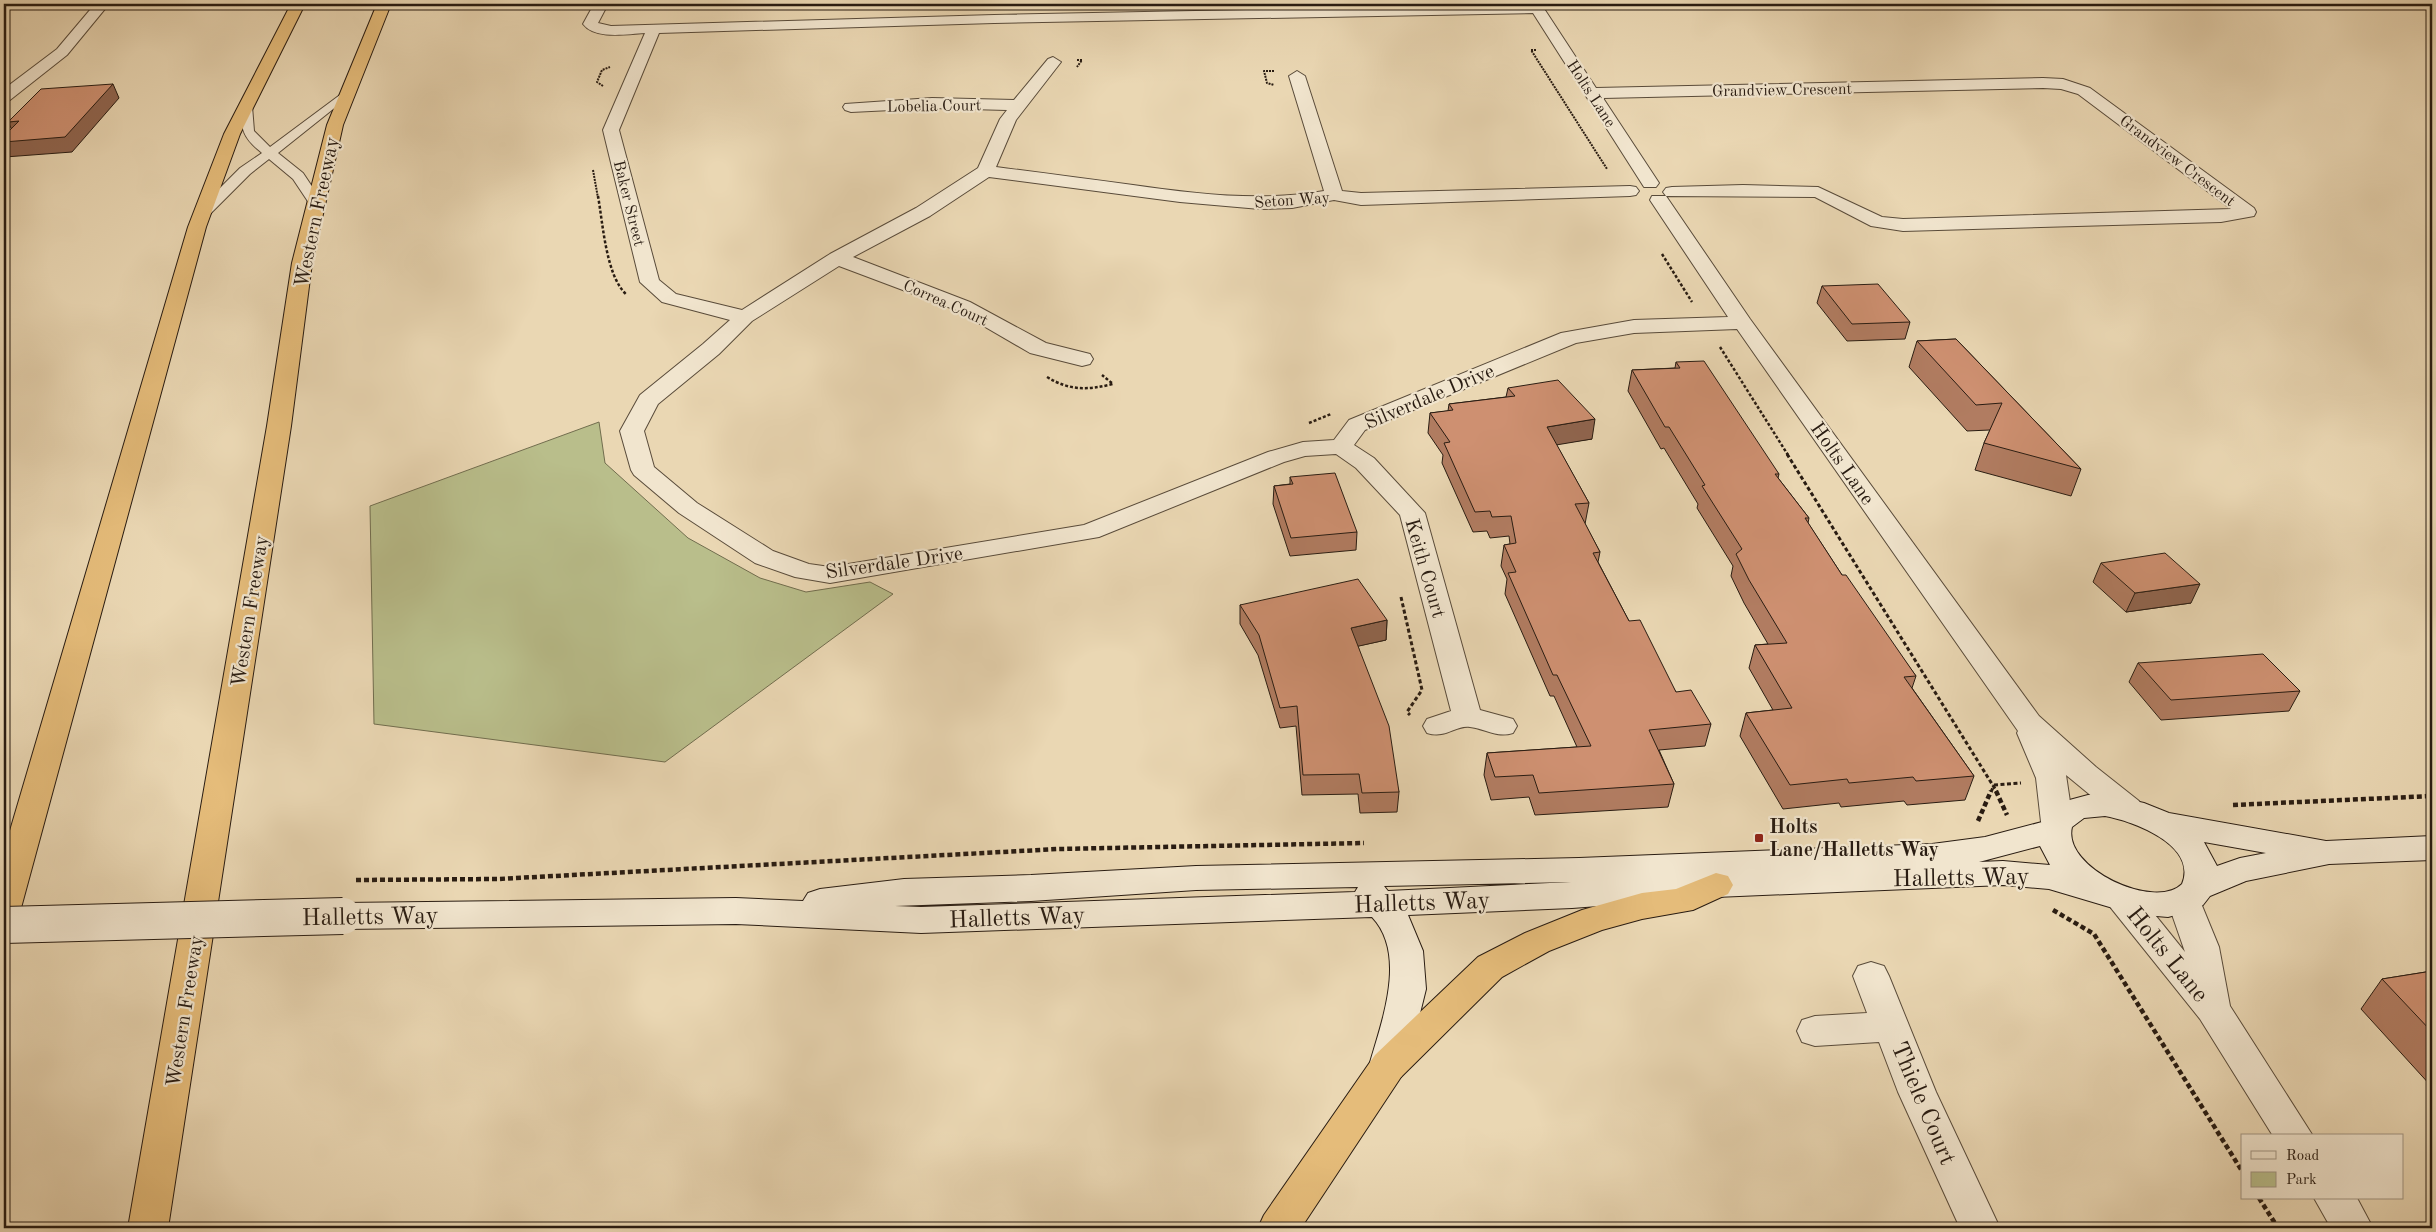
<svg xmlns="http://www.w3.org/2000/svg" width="2436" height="1232" viewBox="0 0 2436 1232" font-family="'Old Standard TT',serif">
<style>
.green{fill:#b9be8b;stroke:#716d4e}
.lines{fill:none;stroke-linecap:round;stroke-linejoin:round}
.lane-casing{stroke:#594b3a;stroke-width:2}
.street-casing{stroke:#594b3a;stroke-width:2}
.secondary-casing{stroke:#291c12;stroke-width:2}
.highway-casing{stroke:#291c12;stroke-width:2}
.path-far3{stroke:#291c12;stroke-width:2;stroke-dasharray:2 1;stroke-linecap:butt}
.path-far2{stroke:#291c12;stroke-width:2.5;stroke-dasharray:3 2;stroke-linecap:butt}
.path-far1{stroke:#291c12;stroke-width:3;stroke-dasharray:4 2.5;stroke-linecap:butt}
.path{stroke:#291c12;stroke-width:4.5;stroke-dasharray:5 3;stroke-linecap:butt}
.lane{fill:#f1e5ce;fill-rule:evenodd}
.street{fill:#f1e5ce;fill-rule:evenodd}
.secondary{fill:#f1e5ce;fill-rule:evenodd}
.highway{fill:#e5bc7a;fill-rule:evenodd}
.secondary-bridge-casing{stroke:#291c12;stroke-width:38;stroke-linecap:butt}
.secondary-bridge{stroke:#f1e5ce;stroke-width:36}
.wall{fill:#b17c61;stroke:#291c12}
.shaded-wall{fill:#90654f;stroke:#291c12}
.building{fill:#ce9071;stroke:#291c12}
.poi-dot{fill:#8f2418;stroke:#f1e5ce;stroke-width:2}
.labels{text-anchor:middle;stroke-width:4.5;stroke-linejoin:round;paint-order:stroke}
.far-street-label{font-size:16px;fill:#291c12;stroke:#f1e5ce}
.street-label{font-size:20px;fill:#291c12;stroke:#f1e5ce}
.poi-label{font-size:20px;font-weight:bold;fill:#291c12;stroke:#f1e5ce;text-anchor:start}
.near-street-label{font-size:24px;fill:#291c12;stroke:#f1e5ce}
</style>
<rect width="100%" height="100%" fill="#ead7b3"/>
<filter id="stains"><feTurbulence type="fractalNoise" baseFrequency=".004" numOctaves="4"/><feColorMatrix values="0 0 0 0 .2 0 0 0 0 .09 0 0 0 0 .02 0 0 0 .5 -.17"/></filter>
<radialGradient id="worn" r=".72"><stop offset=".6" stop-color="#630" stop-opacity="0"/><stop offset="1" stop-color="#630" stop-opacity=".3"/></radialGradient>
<path class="green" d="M599,422L605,463L688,538L760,578L806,592L870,582L893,594L665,762L374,724L370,506Z"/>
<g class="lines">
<defs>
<path id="lane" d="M348,89L354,92L352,94L278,153L303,173L323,203L321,206H311L293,179L269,159L250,174L206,218H196L194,215L196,212L240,168L262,153C242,137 242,130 240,106L242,103L246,102L252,106L254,131L270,147Z"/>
<path id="street" d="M95,4H109L67,55L10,100L4,102V89L57,49Z
M594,4H608L598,23L611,26L994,15L1541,4L1596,88L2043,78L2063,79L2090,88L2254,208L2256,212L2254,216L2221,222L1903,231L1871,226L1815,197L1666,196L1663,192L1666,188L1672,187L1743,185L1818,187L1882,217L1903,219L2231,209L2078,94L2061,89L2043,88L1603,98L1659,183L1656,187H1644L1533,13L994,23L659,33L619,130L659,280L676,294L742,310L830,254L916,208L978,168L1000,119L1007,110L932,108L851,112L845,110L843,107L845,104L932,98L1014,100L1048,59L1053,57L1061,62L1016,120L996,167C1042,173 1088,179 1133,185C1197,194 1260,202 1324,191L1289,76L1297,71L1305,76L1342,191L1361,193L1630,186L1636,187L1639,191L1636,195L1630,196L1361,205L1334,200L1292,208L1260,209L1180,202L989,177L930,216L853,257L970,302L1046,343L1090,354L1093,359L1090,364L1082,366L1030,353L956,310L839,266L752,321L719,354L658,404L644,431L654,467L697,503L773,551L809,564L830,567L1084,525L1268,452L1303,442L1334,440L1349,420L1561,333L1634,320L1728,317L1650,200L1652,196H1666L1750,319L2039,716L2096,767L2139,801L2144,809L2139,817L2128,820L2117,817L2066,775L2073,822L2068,830L2057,833L2046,830L2041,822L2036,778L2017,733L2018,731L1737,329L1634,333L1576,343L1365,430L1354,445L1374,458L1425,513L1480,710L1513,719L1517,726L1513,733C1496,738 1486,729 1470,727C1455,725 1447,739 1427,733L1423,726L1427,719L1451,711L1400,515L1356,468L1336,454L1305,456L1284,462L1099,537L830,583L795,577L755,563L679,513L634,475L631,470L620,431L640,395L703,344L730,320L662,302L640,282L603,130L645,33C627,34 595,40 583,24Z
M2123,886L2135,890L2185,952L2167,900L2172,891L2184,887L2196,891L2219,947L2230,1006L2313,1136H2273L2200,1019L2111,908L2106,899L2111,890Z
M1871,962L1884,966L1889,976L1936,1092L2000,1228H1960L1898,1092L1879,1042L1815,1046L1802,1042L1797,1031L1802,1020L1815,1016L1867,1013L1853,976L1858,966Z
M2314,1198H2357L2373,1228H2331Z"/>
<path id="secondary" d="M2105,794L2144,803L2169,813L2326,841L2432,836V860L2329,864L2246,881L2210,896L2203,905L2195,910L2168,917L2133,914L2049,889L2003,885L1716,897L1572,908L1408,915L1423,951L1426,989L1407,1066L1401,1077L1388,1082L1375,1077L1369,1066C1381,1023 1408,955 1372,917L921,933L736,924L343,929L331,925L326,916L331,907L343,903L736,898L803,901L808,893L820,889L904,879L1031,875L1196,866L1579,858L1932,844L1985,837L2042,822L2052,808L2062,802L2088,795ZM2105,816C2133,821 2198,845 2182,884C2155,911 2062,868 2072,827L2084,818ZM2204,842L2266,853L2240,858L2217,866ZM2040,846L2050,865L2003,861L1979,862ZM1571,882L1388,891L1384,886ZM1358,887L1355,892L921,907L895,906L1031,901L1196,890Z"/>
<path id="highway" d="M291,4H305L240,134L206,227L21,908L16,917L4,921V851L188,227L224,134Z
M377,4H391L343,125L312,263L291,426L168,1228H128L267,426L292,263L327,125Z
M1716,873L1728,876L1733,885L1728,894L1693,910L1642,919L1602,930L1549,951L1502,977L1401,1077L1301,1228H1258L1264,1215L1375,1055L1478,957L1525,933L1582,910L1642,893L1676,889Z"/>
</defs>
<use href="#lane" class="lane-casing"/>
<use href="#street" class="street-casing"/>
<use href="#secondary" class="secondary-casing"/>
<use href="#highway" class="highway-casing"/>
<path class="path-far3" d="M1536,50H1531L1607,169
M1077,60H1082L1077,67
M1274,71H1264L1267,83L1274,85
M603,86L597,82L602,70L610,67
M593,170L598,198"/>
<path class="path-far2" d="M598,196C603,224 606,277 627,295
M1662,254L1692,302
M1720,347L1788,455
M1047,377C1070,391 1088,390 1113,384L1102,375
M1309,423L1331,414"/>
<path class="path-far1" d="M1787,454L1997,792
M1401,597L1422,690L1407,712L1410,715
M1994,785L2021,783
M1991,792L1994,785"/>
<path class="path" d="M1996,791L2007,815
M2233,805L2432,796
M1978,821L1991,791
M356,880L498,879L1058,849L1364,843
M2053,910L2094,934L2242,1171
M2259,1198L2278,1228"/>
<use href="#lane" class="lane"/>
<use href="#street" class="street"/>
<use href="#secondary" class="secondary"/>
<use href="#highway" class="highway"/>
<defs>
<path id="secondary-bridge" d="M4,925L343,916"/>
</defs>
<use href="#secondary-bridge" class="secondary-bridge-casing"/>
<use href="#secondary-bridge" class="secondary-bridge"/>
</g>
<path class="wall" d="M1822,286L1910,322L1905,339L1847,341L1817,303Z
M1956,339L2081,469L2071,496L1975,470L1984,443L1990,430L1967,431L1909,367L1917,341Z
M1676,362L1779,474L1778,478L1809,518L1808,523L1842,575L1916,676L1912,688L1974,776L1965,800L1907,805L1904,801L1841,807L1839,803L1783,809L1740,736L1746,713L1773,710L1749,668L1755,645L1768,644L1744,603L1731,576L1733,566L1697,508L1698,504L1664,448L1661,449L1628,391L1632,370L1675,368Z
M1508,388L1592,439L1556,444L1589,503L1585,524L1600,552L1598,562L1629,621L1676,692L1711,724L1705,746L1659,750L1674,784L1668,807L1535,815L1529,797L1491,800L1484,775L1487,753L1577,747L1554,696H1550L1505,594L1507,579L1501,566L1504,545L1510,544L1509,536L1490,538L1487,531L1473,532L1442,463L1443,455L1428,433L1430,413L1448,411L1449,404L1506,397Z
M1290,477L1357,532L1356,550L1290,556L1273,504L1274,486L1290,484Z
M2101,563L2191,603L2126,612L2093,582Z
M1240,605L1387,620L1386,640L1358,646L1399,792L1397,812L1360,813L1358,794L1302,795L1296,726L1280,728L1258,655L1240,624Z
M2138,663L2300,691L2289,711L2161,720L2129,682Z
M2432,971V1087L2361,1009L2382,979Z"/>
<path class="shaded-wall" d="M113,84L119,98L72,152L5,157L4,155V142Z
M19,121L15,136L8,122Z
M1595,419L1592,439L1544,447L1547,427Z
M2200,584L2191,603L2126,612L2135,593Z
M1387,620L1386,640L1350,648L1351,628Z"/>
<path class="building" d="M113,84L65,137L4,142V136L19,121L8,122L41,89Z
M1878,284L1910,322L1852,324L1822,286Z
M1956,339L2081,469L1984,443L2002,403L1976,405L1917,341Z
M1704,361L1779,474H1775L1809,518H1805L1842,575H1846L1916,676L1904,677L1974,776L1916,781L1913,777L1849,783L1847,779L1790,785L1746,713L1792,708L1755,645L1787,643L1749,580L1736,554L1742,549L1702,486L1705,485L1669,427H1665L1632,370L1680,368L1676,362Z
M1558,380L1595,419L1547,427L1589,503L1575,504L1600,552L1593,553L1629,621L1640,620L1676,692L1691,690L1711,724L1649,730L1674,784L1539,793L1533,775L1495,777L1487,753L1591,746L1557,675H1553L1508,573L1516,572L1504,545L1516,543L1511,516L1492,517L1490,511L1475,512L1444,443L1450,442L1430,413L1453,410L1449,404L1515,396L1508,388Z
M1335,473L1357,532L1291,538L1274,486L1293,484L1290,477Z
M2165,553L2200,584L2135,593L2101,563Z
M1358,579L1387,620L1351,628L1389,726L1399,792L1362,793L1359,774L1303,775L1297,706L1280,708L1259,635L1240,605Z
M2263,654L2300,691L2171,700L2138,663Z
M2432,971V1032L2382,979Z"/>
<rect class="poi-dot" x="1754" y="833" width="10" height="10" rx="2.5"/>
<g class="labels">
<g class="far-street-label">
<text transform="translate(1782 89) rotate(-1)" y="6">Grandview Crescent</text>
<text transform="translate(1592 93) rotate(57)" y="6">Holts Lane</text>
<text transform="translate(934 105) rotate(-1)" y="6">Lobelia Court</text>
<text transform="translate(2178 160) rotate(37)" y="6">Grandview Crescent</text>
<text transform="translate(1292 199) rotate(-4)" y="6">Seton Way</text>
<text transform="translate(630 203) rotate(76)" y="6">Baker Street</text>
<text transform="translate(946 302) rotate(24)" y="6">Correa Court</text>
</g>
<g class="street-label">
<text transform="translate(316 212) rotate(-78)" y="7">Western Freeway</text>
<text transform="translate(1429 396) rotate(-23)" y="7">Silverdale Drive</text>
<text transform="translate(1843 463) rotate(55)" y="7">Holts Lane</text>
<text transform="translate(894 562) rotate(-8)" y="7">Silverdale Drive</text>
<text transform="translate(1426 568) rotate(74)" y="7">Keith Court</text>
<text transform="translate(249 611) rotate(-81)" y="7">Western Freeway</text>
<text transform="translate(184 1011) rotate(-81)" y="7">Western Freeway</text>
</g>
<g class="poi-label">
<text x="1769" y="833">Holts<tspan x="1769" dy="23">Lane/Halletts Way</tspan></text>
</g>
<g class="near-street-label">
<text transform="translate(1961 877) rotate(-1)" y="8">Halletts Way</text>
<text transform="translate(1422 902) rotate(-2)" y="8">Halletts Way</text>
<text transform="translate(370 916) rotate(-1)" y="8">Halletts Way</text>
<text transform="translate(1017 917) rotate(-2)" y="8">Halletts Way</text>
<text transform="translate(2168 954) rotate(51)" y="8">Holts Lane</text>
<text transform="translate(1924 1103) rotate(67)" y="8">Thiele Court</text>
</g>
</g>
<rect width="2436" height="1232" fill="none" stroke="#ead7b3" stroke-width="20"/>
<rect x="5" y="5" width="2426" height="1222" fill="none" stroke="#291c12" stroke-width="2.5"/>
<rect x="10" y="10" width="2416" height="1212" fill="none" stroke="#291c12"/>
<rect x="2241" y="1134" width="162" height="65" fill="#f1e5ce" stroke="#a19583"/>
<rect x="2251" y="1151" width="25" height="8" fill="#f1e5ce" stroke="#a19583"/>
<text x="2286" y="1160" font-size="15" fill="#291c12">Road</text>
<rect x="2251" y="1172" width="25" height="15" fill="#b9be8b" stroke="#a19583"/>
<text x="2286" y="1184" font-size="15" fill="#291c12">Park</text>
<rect width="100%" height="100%" filter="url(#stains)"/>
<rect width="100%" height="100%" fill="url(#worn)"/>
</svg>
